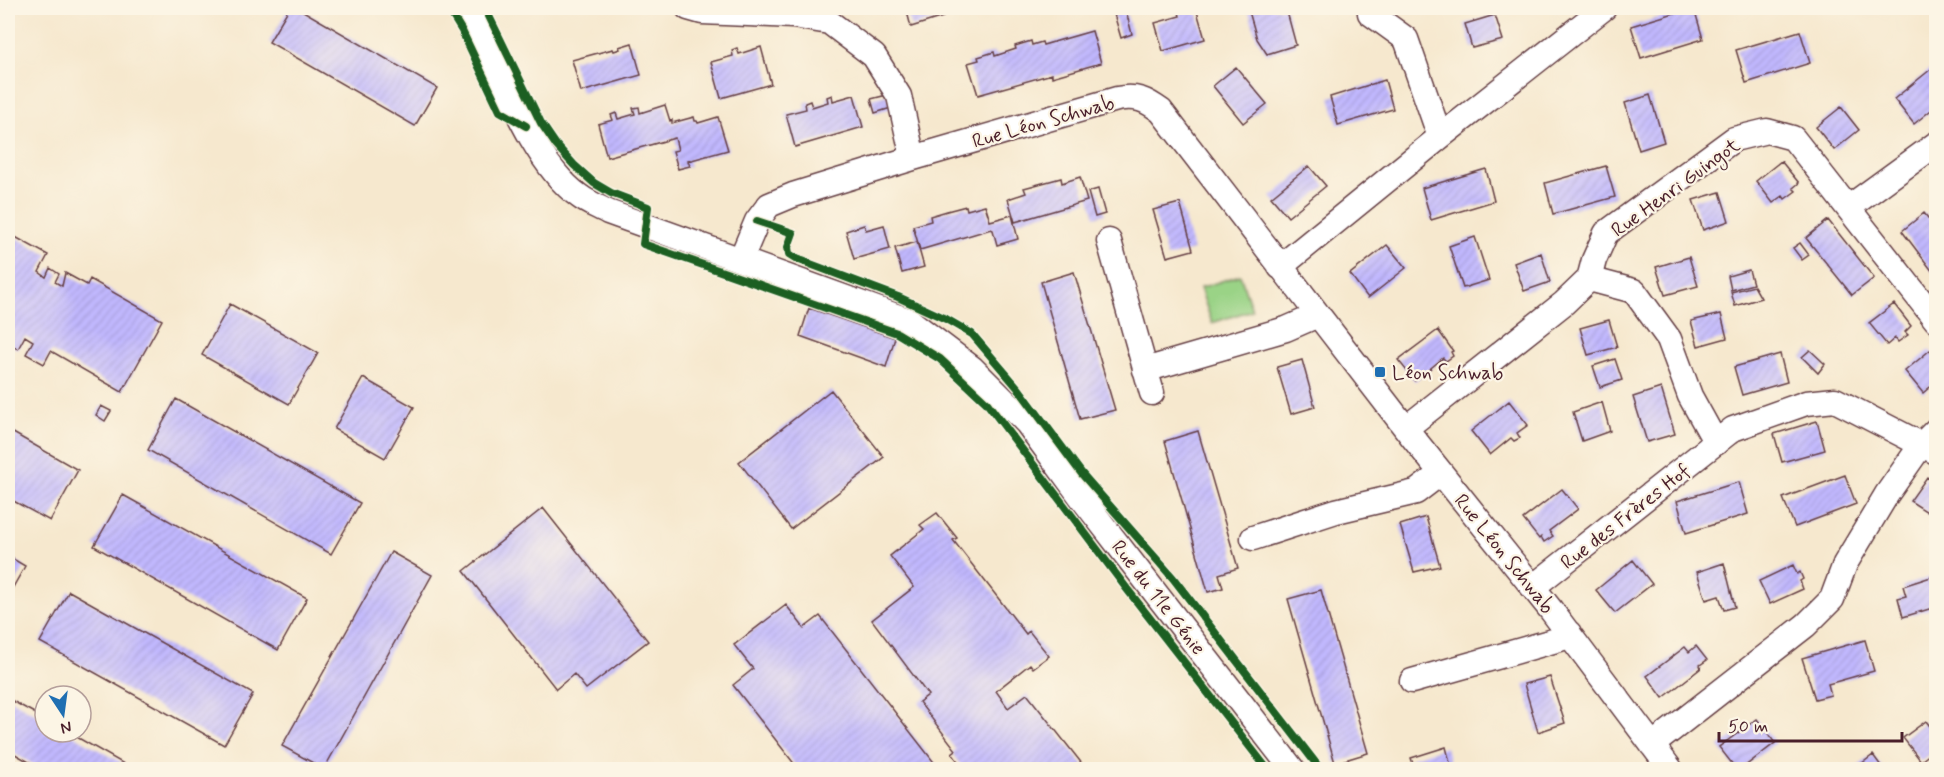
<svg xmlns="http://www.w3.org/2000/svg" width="1944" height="777" viewBox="0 0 1944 777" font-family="Mynerve,sans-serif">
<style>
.park{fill:#9ad386;stroke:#727958;stroke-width:1.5}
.building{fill:url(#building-hatch)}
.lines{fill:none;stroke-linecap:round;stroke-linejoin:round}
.minor-casing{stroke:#643d43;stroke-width:27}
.minor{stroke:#fff;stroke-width:24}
.cycleway-casing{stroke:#fcf5e5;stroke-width:11}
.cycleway{stroke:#1b5e20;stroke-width:8}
.poi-dot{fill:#1f6fb2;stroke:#fcf5e5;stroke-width:2}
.labels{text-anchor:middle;stroke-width:4.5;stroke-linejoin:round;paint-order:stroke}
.street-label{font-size:20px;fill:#4a1f2b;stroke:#fcf5e5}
.poi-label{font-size:20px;fill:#4a1f2b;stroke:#fcf5e5;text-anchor:start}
</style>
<defs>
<pattern id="building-hatch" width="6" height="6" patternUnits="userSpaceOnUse" patternTransform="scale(1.5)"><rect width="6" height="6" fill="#c1b8fe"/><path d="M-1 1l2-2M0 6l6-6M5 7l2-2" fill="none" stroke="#a79eda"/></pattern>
</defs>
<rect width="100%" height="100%" fill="#fcf5e5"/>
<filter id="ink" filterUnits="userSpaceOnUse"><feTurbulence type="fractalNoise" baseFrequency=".0167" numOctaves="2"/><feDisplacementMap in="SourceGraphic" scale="12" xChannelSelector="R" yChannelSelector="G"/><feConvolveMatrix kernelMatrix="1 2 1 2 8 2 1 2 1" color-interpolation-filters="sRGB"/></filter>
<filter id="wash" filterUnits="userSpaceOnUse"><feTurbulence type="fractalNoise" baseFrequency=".008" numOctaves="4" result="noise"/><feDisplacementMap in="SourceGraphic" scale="24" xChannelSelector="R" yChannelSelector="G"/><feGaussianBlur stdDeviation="1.35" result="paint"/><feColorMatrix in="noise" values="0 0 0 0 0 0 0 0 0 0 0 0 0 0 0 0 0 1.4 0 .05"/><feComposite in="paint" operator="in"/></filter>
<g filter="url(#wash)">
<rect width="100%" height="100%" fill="#f6e8ce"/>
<path class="park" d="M1240,275L1252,310L1212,323L1200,288Z"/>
<g id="blocks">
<path class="building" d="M289,8H298L437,88L415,126L269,42Z
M906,8H940L943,17L911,27Z
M1178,8H1196L1205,39L1163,51L1155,23L1180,16Z
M1248,8H1286L1296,45L1267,54L1257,39Z
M1691,8H1694L1703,39L1641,58L1631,26Z
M1126,11L1132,34L1121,38L1114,14Z
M1495,15L1503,40L1472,48L1465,24Z
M1092,31L1101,63L1052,77V74L978,95L968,63L979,60L978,57L994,52L995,56L1016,49L1015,46L1031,41L1032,45L1042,42L1043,45Z
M1800,31L1810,63L1746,83L1736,50Z
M632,43L641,75L581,92L572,60L613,49L614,51L620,49L619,47Z
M761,47L771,84L721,98L711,62L733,56L732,50L737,48L739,54Z
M1936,65V106L1914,124L1894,99Z
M1236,67L1267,104L1243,123L1213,86Z
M1385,80L1393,109L1338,125L1330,97Z
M832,95L833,101L854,95L863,127L795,147L786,114L806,109L805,103L810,101L812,107L828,102L827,97Z
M887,95L891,108L875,113L871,99Z
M1650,95L1664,142L1639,150L1625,103Z
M665,105L670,121L672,120V123L694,117L695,121H697L698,123L718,117L728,150L688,161L690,166L678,169L673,151L678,150L675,138L607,157L598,124L613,120L611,115L616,113L618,119L635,114L633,108L639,107L640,113Z
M1841,107L1859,130L1834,150L1816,127Z
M1781,161L1799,183L1793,188L1796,191L1785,199L1783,196L1773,203L1756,181Z
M1309,166L1326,186L1288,217L1271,197Z
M1606,166L1615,197L1553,214L1545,183Z
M1486,169L1494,201L1431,220L1422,188Z
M1080,177L1087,201L1015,222L1008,199L1026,193L1024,188L1061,178L1062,183Z
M1098,189L1105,214L1095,217L1088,192Z
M1720,192L1729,221L1703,230L1693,200Z
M1180,203L1193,250L1167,257L1153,210Z
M985,205L990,221L1012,215L1018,239L997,245L993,230L991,229L920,250L913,226L931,221L930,216L947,211L966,206L967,210Z
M1924,213L1936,228V276L1902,231Z
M1828,220L1874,278L1852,295L1806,238Z
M864,225L866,230L884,225L890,249L854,259L846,231Z
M8,233L48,255L39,272L46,277L50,268L59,274L55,282L62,286L65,273L87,285L90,279L162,320L122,392L51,351L44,364L26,354L33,341L25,336L18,349L8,344Z
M1475,237L1489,280L1463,288L1449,246Z
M917,242L924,267L902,273L895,248Z
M1800,243L1809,255L1802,260L1793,248Z
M1387,245L1406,268L1368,298L1350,274Z
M1541,253L1550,282L1524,291L1514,263Z
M1689,257L1698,286L1665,295L1656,267Z
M1749,270L1753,284L1731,290L1728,276Z
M1074,272L1115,410L1080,419L1041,282Z
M1754,286L1761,298L1735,306L1731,292Z
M230,304L318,353L289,404L202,355Z
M1894,304L1911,326L1905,332L1908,335L1898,342L1895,338L1887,345L1869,323Z
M809,308L895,338L886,367L800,336Z
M1721,314L1727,338L1698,346L1691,321Z
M1609,320L1617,347L1588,355L1580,328Z
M1438,330L1453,351L1451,352L1453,356L1446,361L1443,358L1415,381L1398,360Z
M1810,350L1825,364L1818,373L1802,357Z
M1930,350L1936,359V382L1923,393L1905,371Z
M1780,354L1787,382L1742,395L1734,367Z
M1615,359L1622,380L1600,387L1593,366Z
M1302,360L1315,407L1291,414L1277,367Z
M363,378L414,407L385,458L334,429Z
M1661,388L1675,434L1647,442L1633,397Z
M831,390L884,457L791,529L739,462Z
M176,399L360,503L331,554L148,450Z
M1509,401L1528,425L1517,433L1520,438L1514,441L1511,438L1490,455L1471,431Z
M1602,402L1610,431L1582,441L1573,412Z
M101,406L111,411L105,421L96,415Z
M1817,421L1825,450L1782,462L1774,434Z
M8,430L78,470L50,521L8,498Z
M1198,431L1238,568L1219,574L1223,588L1208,592L1165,441Z
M1845,475L1856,504L1795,527L1783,498Z
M1927,477L1936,484L1935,517L1910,501Z
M1739,482L1748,514L1686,533L1677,501Z
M1562,489L1578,509L1549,531L1553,536L1544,542L1541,537L1539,539L1523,519Z
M123,495L307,598L278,650L94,546Z
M543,508L648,641L586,689L574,674L556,689L464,571Z
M937,513L957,538L953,540L1026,634L1029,631L1049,656L1033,668L1030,664L996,691L1008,708L1027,694L1087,770H964L952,753L956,750L919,702L928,695L872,620L914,587L890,556L924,529L920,525Z
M1426,517L1440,566L1414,572L1400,525Z
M391,552L432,575L324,769L282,746Z
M8,556L25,566L8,596Z
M1633,560L1652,584L1615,613L1596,590Z
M1724,563L1735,607L1724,610L1719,596L1706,600L1697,572Z
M1793,565L1797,574L1800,572L1803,579L1800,581L1803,589L1770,604L1759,581Z
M1934,576L1936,584V607L1903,617L1898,598L1906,596L1903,586Z
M1321,590L1368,753L1335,763L1288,599Z
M69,591L253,694L224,745L40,642Z
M786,605L804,628L820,616L940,770H799L733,685L753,669L734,645Z
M1865,640L1874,671L1828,684L1831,695L1815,699L1802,658Z
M1696,646L1707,660L1700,665L1701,668L1663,698L1647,676L1685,647L1689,652Z
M1550,677L1565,723L1538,732L1524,684Z
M9,699L45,719V732H68L124,764L121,770H43L8,750Z
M1757,719L1775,743L1740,770H1737L1719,747Z
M1926,721L1936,734V749L1921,761L1903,738Z
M1446,747L1452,770H1415L1411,758Z
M1873,755L1884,770H1853Z"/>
</g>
</g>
<g filter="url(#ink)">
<use href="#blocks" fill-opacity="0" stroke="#643d43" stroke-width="1.5"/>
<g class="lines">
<defs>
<path id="minor" d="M468,8C497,62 530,161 579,196C588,203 599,207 608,212L910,321L972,368L1027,423L1084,501L1293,770
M688,8L702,12L793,16L829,22L874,56L899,96L913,158
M1370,13L1406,39L1440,137
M1848,208L1936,144
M1109,241L1152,393
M741,259L757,221L769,205L793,195L913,158L1117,99C1136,95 1146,100 1161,111L1414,439L1551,610L1671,770
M1280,267L1440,137L1604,8
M1589,279L1634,291L1669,339L1690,396L1716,443
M1145,370L1286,329L1318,315
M1406,428L1564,303L1589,279L1594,260L1606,233L1734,139L1767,131L1793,138L1936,320
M1253,538L1336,511L1416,492L1441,473
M1533,587L1733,429L1806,403L1835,400L1936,452
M1412,681L1560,639L1569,633
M1652,745L1806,625L1832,599L1845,564L1887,494L1922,444L1936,430"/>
</defs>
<use href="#minor" class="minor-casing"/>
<use href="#minor" class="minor"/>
<defs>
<path id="cycleway" d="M448,8L462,31L500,111L526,126
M485,8L541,123L556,145L574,165L594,183L611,193L648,207L643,244L897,333L940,359L987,403L1127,589L1268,770
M757,221L793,233L788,247L789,254L797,259L898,297L946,319L972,334L1018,388L1082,474L1173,578L1321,770"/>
</defs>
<use href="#cycleway" class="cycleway-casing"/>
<use href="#cycleway" class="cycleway"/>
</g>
</g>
<rect class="poi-dot" x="1374" y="366" width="12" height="12" rx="3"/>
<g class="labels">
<g class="street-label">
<text transform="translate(1043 121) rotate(-16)" y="7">Rue Léon Schwab</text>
<text transform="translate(1675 187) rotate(-36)" y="7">Rue Henri Guingot</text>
<text transform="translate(1625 516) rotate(-38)" y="7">Rue des Frères Hof</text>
<text transform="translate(1505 553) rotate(51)" y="7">Rue Léon Schwab</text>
<text transform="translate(1159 597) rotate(52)" y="7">Rue du 11e Génie</text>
</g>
<g class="poi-label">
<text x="1392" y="379">Léon Schwab</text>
</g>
</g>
<rect width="1944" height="777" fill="none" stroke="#fcf5e5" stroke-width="30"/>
<g transform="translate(63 714) rotate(167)"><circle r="28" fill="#fcf5e5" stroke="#b59f9b" stroke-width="1.5"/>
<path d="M0-4.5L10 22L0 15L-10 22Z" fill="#1f6fb2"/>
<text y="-9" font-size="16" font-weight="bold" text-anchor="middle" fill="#4a1f2b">N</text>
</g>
<path d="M1719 732v9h183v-9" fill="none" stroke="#4a1f2b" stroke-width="3"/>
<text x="1728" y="732" font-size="18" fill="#4a1f2b" stroke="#fcf5e5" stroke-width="4.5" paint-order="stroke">50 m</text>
</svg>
